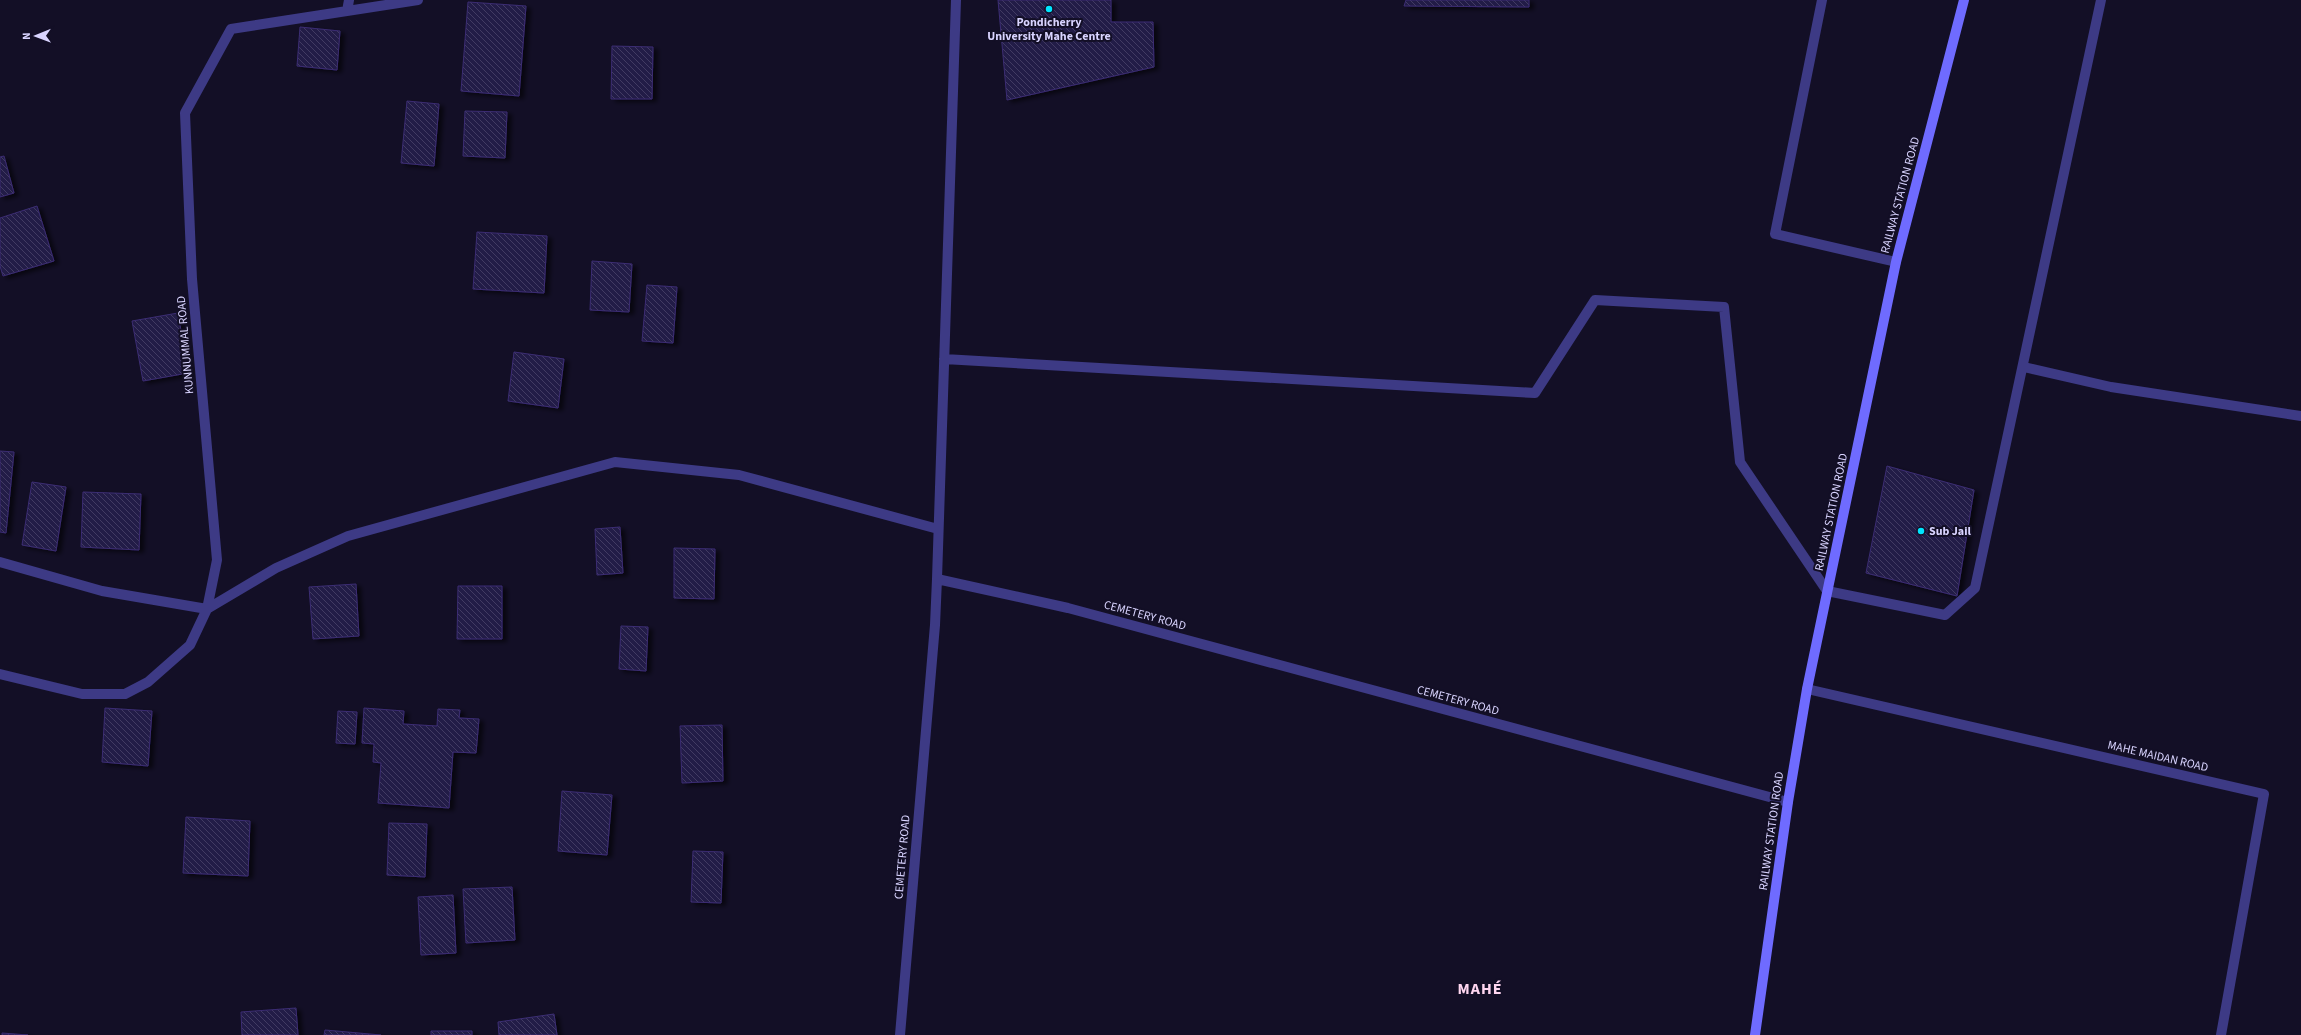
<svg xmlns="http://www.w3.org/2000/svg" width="2301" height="1035" viewBox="0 0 2301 1035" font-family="'Source Sans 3',sans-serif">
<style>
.building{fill:url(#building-back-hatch);stroke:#3b2d73;filter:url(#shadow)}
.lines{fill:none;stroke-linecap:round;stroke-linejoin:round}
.street{stroke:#3d3a85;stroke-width:10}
.secondary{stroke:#6f6bff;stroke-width:10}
.poi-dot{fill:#00e5ff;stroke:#130f26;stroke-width:1.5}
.labels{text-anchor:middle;stroke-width:4;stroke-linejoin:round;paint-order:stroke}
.poi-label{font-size:12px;font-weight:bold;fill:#d9d4ff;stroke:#130f26}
.street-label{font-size:12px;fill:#d9d4ff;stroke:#130f26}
.district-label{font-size:16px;font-weight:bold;letter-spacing:1px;fill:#ffd6f0;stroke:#130f26}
</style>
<defs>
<pattern id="building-back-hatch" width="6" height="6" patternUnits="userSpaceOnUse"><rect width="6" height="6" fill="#241b47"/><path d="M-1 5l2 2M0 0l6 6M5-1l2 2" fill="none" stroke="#433b63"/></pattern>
<filter id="shadow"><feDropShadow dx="4.5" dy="2.5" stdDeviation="2" flood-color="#0009"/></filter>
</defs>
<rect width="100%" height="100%" fill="#130f26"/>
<path class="building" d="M998,0H1111V22H1153L1154,67L1007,100Z
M1406,0H1529V7L1404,6Z
M468,2L526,6L519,96L461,91Z
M300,27L340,31L337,70L297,66Z
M612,46L653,47L652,99H611Z
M407,101L439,104L434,166L401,163Z
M465,111L507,112L505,158L463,156Z
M4,156L14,193L0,197V157Z
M37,206L54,261L3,276L0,266V218Z
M477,232L547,236L544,293L473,289Z
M592,261L632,264L629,312L590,310Z
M647,285L677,287L673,343L642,341Z
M178,313L188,373L143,381L132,321Z
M514,352L564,359L558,408L508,401Z
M0,451L14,452L6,533L0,532Z
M1887,466L1974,490L1957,596L1866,573Z
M32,482L66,487L56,551L22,545Z
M83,492L141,494L139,550L81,547Z
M620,527L623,573L597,575L595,529Z
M674,548L715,549L714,599L674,598Z
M356,584L359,636L313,639L309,587Z
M458,586H502V639H457Z
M621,626L648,627L646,671L619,669Z
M105,708L152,711L148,766L102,762Z
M364,708L404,711L403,724L437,726L438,709L460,710L459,718L479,719L476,753L453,752L449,808L378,803L381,763L373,762L374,744L362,743Z
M338,711L357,712L355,744L336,743Z
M722,725L723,781L682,783L680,726Z
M562,791L612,795L607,855L558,851Z
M186,817L250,821L248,876L183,873Z
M389,823L427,824L425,877L387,875Z
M693,851L723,852L721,903L691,902Z
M512,887L515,940L466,943L463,889Z
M453,895L456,953L421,955L418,897Z
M296,1008L298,1035H242L241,1012Z
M554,1014L557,1035H499L498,1022Z
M325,1030L381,1035H324Z
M431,1031H472V1035H431Z
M2,1033L28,1035H2Z"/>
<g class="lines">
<path class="street" d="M1822,0L1775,234L1896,262
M347,11L349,0
M944,359L1535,393L1595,300L1724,307L1740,462L1827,591L1945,615L1975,588L2101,0
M2024,367L2111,387L2301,416
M0,562L102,591L207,609L276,568L348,536L615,462L739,475L938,529
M937,579L956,0
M0,674L82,694H125L148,682L190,645L207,609L217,560L192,279L185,113L231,29L418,0
M1807,689L2264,794L2221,1035
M900,1035L935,625L937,579L1068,608L1788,802"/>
<path class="secondary" d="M1755,1035L1788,802L1807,689L1896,262L1964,0"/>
</g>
<g class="poi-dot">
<circle cx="1049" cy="9" r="4"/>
<circle cx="1921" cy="531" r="4"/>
</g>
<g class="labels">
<g class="poi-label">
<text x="1049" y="26">Pondicherry<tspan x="1049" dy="14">University Mahe Centre</tspan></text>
<text x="1929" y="535" text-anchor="start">Sub Jail</text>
</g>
<g class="street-label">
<text transform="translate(1900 195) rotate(-75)" y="4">RAILWAY STATION ROAD</text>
<text transform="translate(185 345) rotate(-95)" y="4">KUNNUMMAL ROAD</text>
<text transform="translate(1831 512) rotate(-78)" y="4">RAILWAY STATION ROAD</text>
<text transform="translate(1145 615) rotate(15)" y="4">CEMETERY ROAD</text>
<text transform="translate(1458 700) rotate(15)" y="4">CEMETERY ROAD</text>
<text transform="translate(2158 756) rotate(13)" y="4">MAHE MAIDAN ROAD</text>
<text transform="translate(1771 831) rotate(-82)" y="4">RAILWAY STATION ROAD</text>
<text transform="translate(902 857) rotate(-85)" y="4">CEMETERY ROAD</text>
</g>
<g class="district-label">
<text x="1480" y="994">MAHÉ</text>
</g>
</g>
<g transform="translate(36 36) rotate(269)" stroke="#130f26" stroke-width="3" paint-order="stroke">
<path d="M0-3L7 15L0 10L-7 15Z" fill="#d9d4ff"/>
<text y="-6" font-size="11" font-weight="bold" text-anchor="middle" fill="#d9d4ff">N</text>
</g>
</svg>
